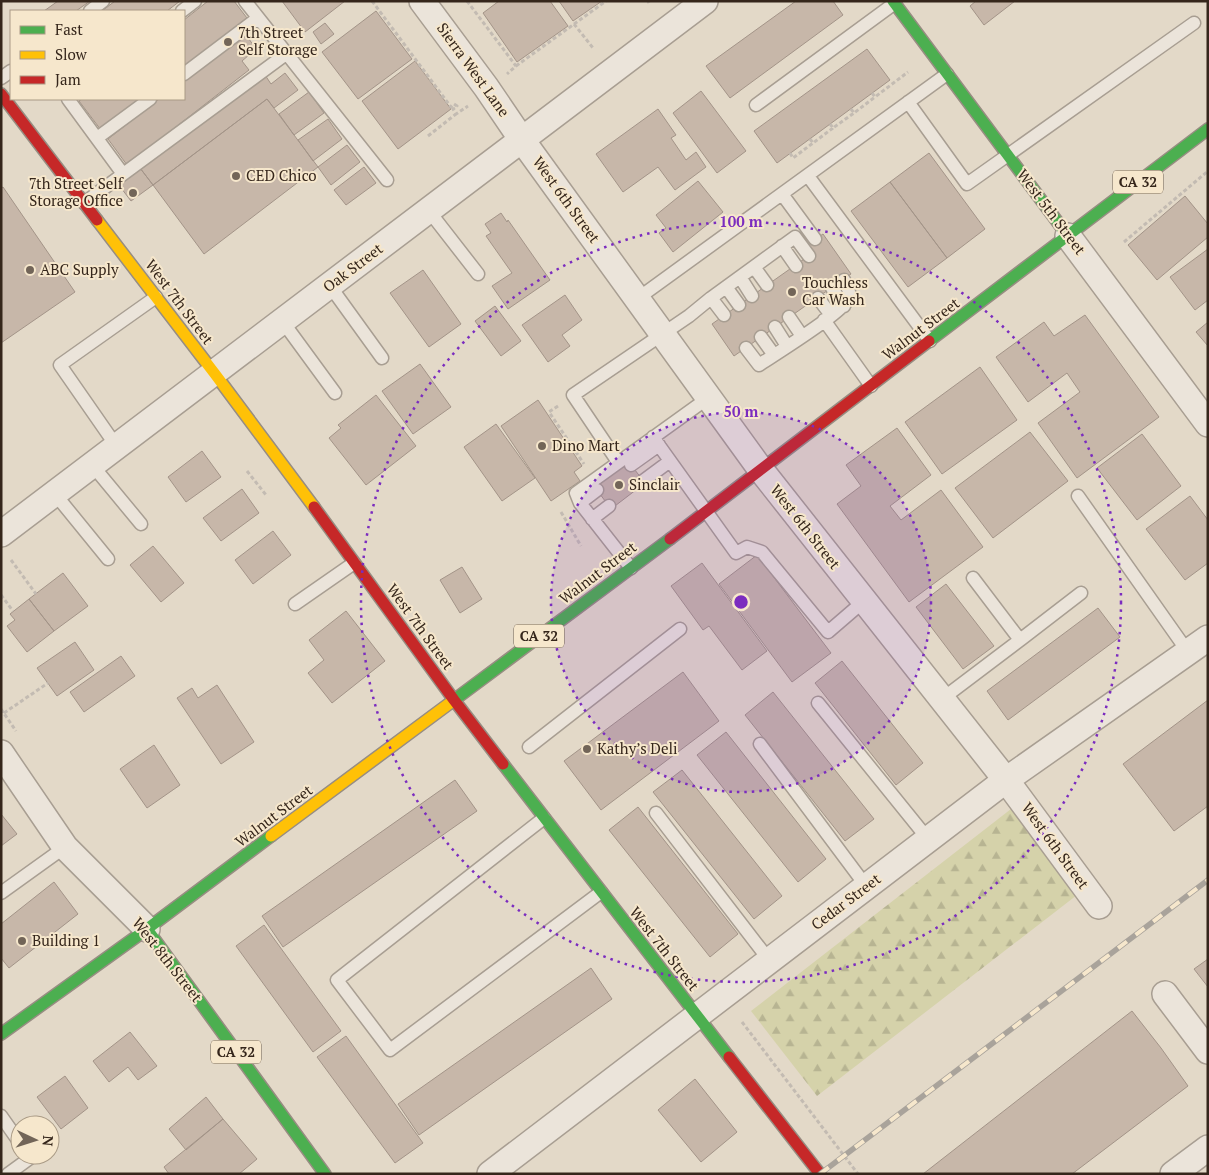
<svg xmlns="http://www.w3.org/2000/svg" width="1209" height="1175" viewBox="0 0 1209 1175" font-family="'PT Serif',serif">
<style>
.forest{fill:url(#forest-firs)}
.building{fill:#c7b7a9;stroke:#a39488}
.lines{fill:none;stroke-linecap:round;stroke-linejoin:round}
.lane-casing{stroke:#a89e92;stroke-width:15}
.street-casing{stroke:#a89e92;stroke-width:28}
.fast-casing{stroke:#978d82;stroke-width:14}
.slow-casing{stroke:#978d82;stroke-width:14}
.jam-casing{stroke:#978d82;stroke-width:14}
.path{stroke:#c3bbb2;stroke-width:3;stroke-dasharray:4 2.5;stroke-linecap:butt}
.lane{stroke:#ebe4da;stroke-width:12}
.street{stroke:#ebe4da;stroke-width:25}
.fast{stroke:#4caf50;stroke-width:11}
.slow{stroke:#ffc107;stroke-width:11}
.jam{stroke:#c62828;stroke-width:11}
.rail-casing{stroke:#a9a39b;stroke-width:5.5}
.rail{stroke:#f6e7cc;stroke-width:4;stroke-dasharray:11;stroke-linecap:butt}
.ring{fill:none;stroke:#7b2cbf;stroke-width:2.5;stroke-dasharray:2.5 5}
.poi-dot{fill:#726558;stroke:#f6e7cc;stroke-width:2}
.labels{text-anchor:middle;stroke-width:4;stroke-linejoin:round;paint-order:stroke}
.shield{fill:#f6e7cc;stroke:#6f6050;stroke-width:1}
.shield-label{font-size:14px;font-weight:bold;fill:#35261b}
.poi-label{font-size:15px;fill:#35261b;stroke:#f6e7cc;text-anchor:start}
.street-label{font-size:15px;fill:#35261b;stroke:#f6e7cc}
.centre{fill:#7b2cbf;stroke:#f6e7cc;stroke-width:2.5}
.ring-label{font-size:15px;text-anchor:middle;font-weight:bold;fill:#7b2cbf;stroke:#f6e7cc;stroke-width:4;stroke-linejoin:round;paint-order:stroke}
</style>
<defs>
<pattern id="forest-firs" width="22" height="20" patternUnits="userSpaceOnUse" patternTransform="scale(1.25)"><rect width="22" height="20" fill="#d5d2aa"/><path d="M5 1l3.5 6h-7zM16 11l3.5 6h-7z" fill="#b7b492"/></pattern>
</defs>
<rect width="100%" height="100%" fill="#e3d9c8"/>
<path class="forest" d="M1011,809L1077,895L817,1096L751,1011Z"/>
<path class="building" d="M58,1H90L76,11H44Z
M115,1H180L167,11H102Z
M208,1H234L247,18L184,66V20Z
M282,1H345L305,32Z
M499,1H550L568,26L517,62L483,13Z
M559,1H602L573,21Z
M796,1H833L843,15L730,98L706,66Z
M976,1H1015L984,25L970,6Z
M376,11L412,59L358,99L322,52Z
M325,23L334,34L321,44L313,32Z
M244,32L256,49L242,61L249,70L127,165L108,139L159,99H184V79Z
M867,49L890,80L777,163L754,131Z
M415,61L451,109L398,149L362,101Z
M285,73L298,90L274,108L267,99L153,185L140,168L265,75L271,84Z
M701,91L746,151L717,173L673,113Z
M309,92L324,113L294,135L279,114Z
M82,99H141L101,130L79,101Z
M267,99L318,167L204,254L153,185Z
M658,109L676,135L671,138L686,160L696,152L706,167L675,190L658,167L623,192L596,154Z
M328,119L342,139L313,161L298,140Z
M347,145L360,162L331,185L318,167Z
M929,153L985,229L947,258L890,182Z
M364,167L376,183L346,205L334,190Z
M140,168L153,185L131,201L118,184Z
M698,181L723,212L673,252L659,233L666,228L656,215Z
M890,182L947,258L908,287L851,211Z
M3,187L75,292L1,343V188Z
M1185,196L1208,224V237L1157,280L1128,245Z
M501,213L507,222L508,220L550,280L508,309L492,286L512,273L486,236L491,233L485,224Z
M823,234L851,274L734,356L712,324L814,252L808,244Z
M1208,249V300L1195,310L1170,277Z
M423,270L461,324L429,347L390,293Z
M565,295L582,320L562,335L570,346L548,362L522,325Z
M495,306L521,341L501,356L475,321Z
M1085,315L1159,417L1077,478L1038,423L1080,392L1067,373L1028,402L996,357L1044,322L1054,336Z
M1208,322V346L1196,332Z
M420,364L451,407L413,434L382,391Z
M980,367L1017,420L942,474L905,422Z
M376,395L416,446L366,485L329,438L341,428L338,425Z
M538,400L582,466L574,472L580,481L551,501L501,426Z
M496,424L535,478L502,501L464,447Z
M897,428L931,475L890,506L901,520L941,490L983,547L909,602L837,504L861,486L846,465Z
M1030,432L1068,481L993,538L955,488Z
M1142,434L1181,486L1137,520L1097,468Z
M202,451L221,477L186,502L168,477Z
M628,461L645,483L611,509L594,486Z
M242,489L259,513L221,541L203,518Z
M1190,496L1208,520V563L1185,580L1146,529Z
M273,531L291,555L253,584L235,560Z
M153,546L184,583L161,602L130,565Z
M757,555L831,653L792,682L719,584Z
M702,563L767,651L742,670L709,626L703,630L671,586Z
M462,567L482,599L460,613L440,580Z
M63,573L88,606L54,631L29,599Z
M946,584L994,646L963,669L916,607Z
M29,599L54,631L27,652L7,626L15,620L10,614Z
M1098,608L1120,637L1008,720L987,691Z
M346,611L385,661L332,703L308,673L324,660L309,640Z
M75,642L94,670L57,696L37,668Z
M121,656L135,676L84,712L70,692Z
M842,661L923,763L896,785L815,683Z
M683,672L719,721L601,810L564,761Z
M217,685L254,742L221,764L177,698L192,688L198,698Z
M773,692L874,819L845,841L745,715Z
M1208,700V806L1174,831L1123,764Z
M726,732L826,859L798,882L697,755Z
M154,745L180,785L147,808L120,769Z
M682,770L782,896L754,919L653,792Z
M455,780L477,811L283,947L262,916Z
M638,807L738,934L710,957L609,830Z
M1,814L17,834L1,846Z
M54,882L78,914L9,968L1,958V924Z
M264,925L341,1031L313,1052L236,946Z
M1208,959V987L1194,969Z
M591,968L612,999L419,1135L398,1104Z
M1132,1011L1161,1048L1188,1086L1072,1174H923Z
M130,1032L157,1066L138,1080L128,1067L109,1082L93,1061Z
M346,1036L423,1143L395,1163L317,1057Z
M65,1076L88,1108L61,1129L37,1097Z
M695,1079L737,1132L701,1162L658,1110Z
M206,1097L223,1119L186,1150L169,1129Z
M223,1119L257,1159L239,1174H169L164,1167Z"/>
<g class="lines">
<defs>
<path id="lane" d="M245,1L387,180
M90,11L103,1
M182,11L195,1
M184,74L258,18
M1,78L11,71
M68,99L123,174
M908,102L967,184L1194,23
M756,105L895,3
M97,138L150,99
M808,176L930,341
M782,194L815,239
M84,203L286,54
M429,211L478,274
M782,246L796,266
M754,267L767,285
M740,277L752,296
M330,286L382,358
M726,287L739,305
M832,288L844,306
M711,298L724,315
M818,298L831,315
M637,299L947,74
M789,317L802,336
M824,320L871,386
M283,322L335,393
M775,327L787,346
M761,337L774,355
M746,348L759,365C774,355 845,311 849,298C851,292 846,285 844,280
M653,437L736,553L747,547L762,552L828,632L864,601
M117,447L60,365L156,297
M618,462L573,395L689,316L711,298L795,237L809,256
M631,465L659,445
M93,466L141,524
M643,481L670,461
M55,494L108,559
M1078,496L1188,652
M580,503L597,490
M592,519L609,506
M631,568L580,503L576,493L708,398
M295,604L354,563
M1020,640L1081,593
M942,699L1020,640L973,578
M818,703L928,839
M760,744L866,886
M529,747L680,629
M656,813L769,960
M544,818L337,980L390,1050L601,892
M1,893L65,847
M1,1116L20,1143
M8,1174L30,1158L29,1155"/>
<path id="street" d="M422,1L486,87L522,140L761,470L1006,780L1099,906
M1068,236L1208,424
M1,534L705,1
M1,753L65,847L147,929
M1165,994L1208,1051
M490,1174L1006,780L1208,638
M1173,1174L1208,1148"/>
<path id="fast" d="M893,1L1068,236
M929,341L1208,129
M450,703L670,539
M503,764L729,1057
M147,929L325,1174
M1,1034L147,929L271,836"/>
<path id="slow" d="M97,220L215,374L314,507
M271,836L450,703"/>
<path id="jam" d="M1,94L97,220
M314,507L454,700L503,764
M670,539L929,341
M729,1057L820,1174"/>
</defs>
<use href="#lane" class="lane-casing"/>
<use href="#street" class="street-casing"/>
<use href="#fast" class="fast-casing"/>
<use href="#slow" class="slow-casing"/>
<use href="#jam" class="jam-casing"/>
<path class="path" d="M372,1L451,107L454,104L457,106L455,108
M467,1L516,66L507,74
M648,1L649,3
M574,24L593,48
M516,66L606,1
M872,93L875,97L908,72
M455,108L453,109L456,114L468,106
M851,109L854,113L875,97
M830,124L833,128L854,113
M428,136L456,114
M810,139L813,143L833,128
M790,153L793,158L813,143
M1124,242L1208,171
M558,406L549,412L584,464
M247,471L266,495
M561,512L581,546
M11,560L36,594
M1,595L13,611
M1,709L16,731
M4,713L48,683
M742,1022L858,1174"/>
<use href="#lane" class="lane"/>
<use href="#street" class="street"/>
<use href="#fast" class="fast"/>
<use href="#slow" class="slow"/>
<use href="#jam" class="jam"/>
<defs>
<path id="rail" d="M820,1174L1208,880"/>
</defs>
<use href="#rail" class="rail-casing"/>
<use href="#rail" class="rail"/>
</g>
<circle cx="741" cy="602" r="190" fill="#7b2cbf" fill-opacity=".12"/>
<g class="ring">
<circle cx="741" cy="602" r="190"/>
<circle cx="741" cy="602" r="380"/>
</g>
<g class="poi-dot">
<circle cx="228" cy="42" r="5"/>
<circle cx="236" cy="176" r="5"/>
<circle cx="133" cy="193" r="5"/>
<circle cx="30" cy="270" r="5"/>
<circle cx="792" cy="292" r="5"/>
<circle cx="542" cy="446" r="5"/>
<circle cx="619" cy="485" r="5"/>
<circle cx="587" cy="749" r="5"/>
<circle cx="22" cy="941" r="5"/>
</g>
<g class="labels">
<g class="shield">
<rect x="1113" y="170.5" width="50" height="23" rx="4"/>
<rect x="514" y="624.5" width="50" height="23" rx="4"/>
<rect x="211" y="1040.5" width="50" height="23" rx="4"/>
</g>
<g class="shield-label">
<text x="1138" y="187">CA 32</text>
<text x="539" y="641">CA 32</text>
<text x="236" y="1057">CA 32</text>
</g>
<g class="poi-label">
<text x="238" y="38">7th Street<tspan x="238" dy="17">Self Storage</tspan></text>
<text x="246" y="181">CED Chico</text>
<text x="123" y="189" text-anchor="end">7th Street Self<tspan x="123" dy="17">Storage Office</tspan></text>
<text x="40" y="275">ABC Supply</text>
<text x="802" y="288">Touchless<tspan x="802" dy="17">Car Wash</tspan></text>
<text x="552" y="451">Dino Mart</text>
<text x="629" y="490">Sinclair</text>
<text x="597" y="754">Kathy’s Deli</text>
<text x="32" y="946">Building 1</text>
</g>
<g class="street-label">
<text transform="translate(473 70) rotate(54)" y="5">Sierra West Lane</text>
<text transform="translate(566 200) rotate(54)" y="5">West 6th Street</text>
<text transform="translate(1051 212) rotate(53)" y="5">West 5th Street</text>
<text transform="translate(353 268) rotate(-37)" y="5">Oak Street</text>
<text transform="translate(179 302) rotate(53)" y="5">West 7th Street</text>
<text transform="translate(921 329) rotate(-37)" y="5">Walnut Street</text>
<text transform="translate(805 527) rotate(52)" y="5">West 6th Street</text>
<text transform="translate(598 573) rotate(-37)" y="5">Walnut Street</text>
<text transform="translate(420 627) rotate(54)" y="5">West 7th Street</text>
<text transform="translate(274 816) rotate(-37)" y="5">Walnut Street</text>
<text transform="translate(1055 846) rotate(54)" y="5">West 6th Street</text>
<text transform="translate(846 902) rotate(-37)" y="5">Cedar Street</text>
<text transform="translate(664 949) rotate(52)" y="5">West 7th Street</text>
<text transform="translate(167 960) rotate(52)" y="5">West 8th Street</text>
</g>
</g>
<circle cx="741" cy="602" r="8" class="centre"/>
<g class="ring-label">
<text x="741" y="227">100 m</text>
<text x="741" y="417">50 m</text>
</g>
<rect width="1209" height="1175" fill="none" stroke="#35261b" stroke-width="5"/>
<rect x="10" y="10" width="175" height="90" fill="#f6e7cc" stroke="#a99a85"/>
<rect x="20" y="26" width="25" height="8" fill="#4caf50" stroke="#a99a85"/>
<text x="55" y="35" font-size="15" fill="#35261b">Fast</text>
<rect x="20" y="51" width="25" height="8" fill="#ffc107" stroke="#a99a85"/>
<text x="55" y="60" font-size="15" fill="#35261b">Slow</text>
<rect x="20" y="76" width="25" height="8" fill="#c62828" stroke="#a99a85"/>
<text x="55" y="85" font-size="15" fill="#35261b">Jam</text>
<g transform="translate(35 1140) rotate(94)"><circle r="24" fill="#f6e7cc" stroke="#a99a85"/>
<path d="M0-4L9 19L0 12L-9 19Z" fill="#726558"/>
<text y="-8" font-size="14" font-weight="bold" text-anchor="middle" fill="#35261b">N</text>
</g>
</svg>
